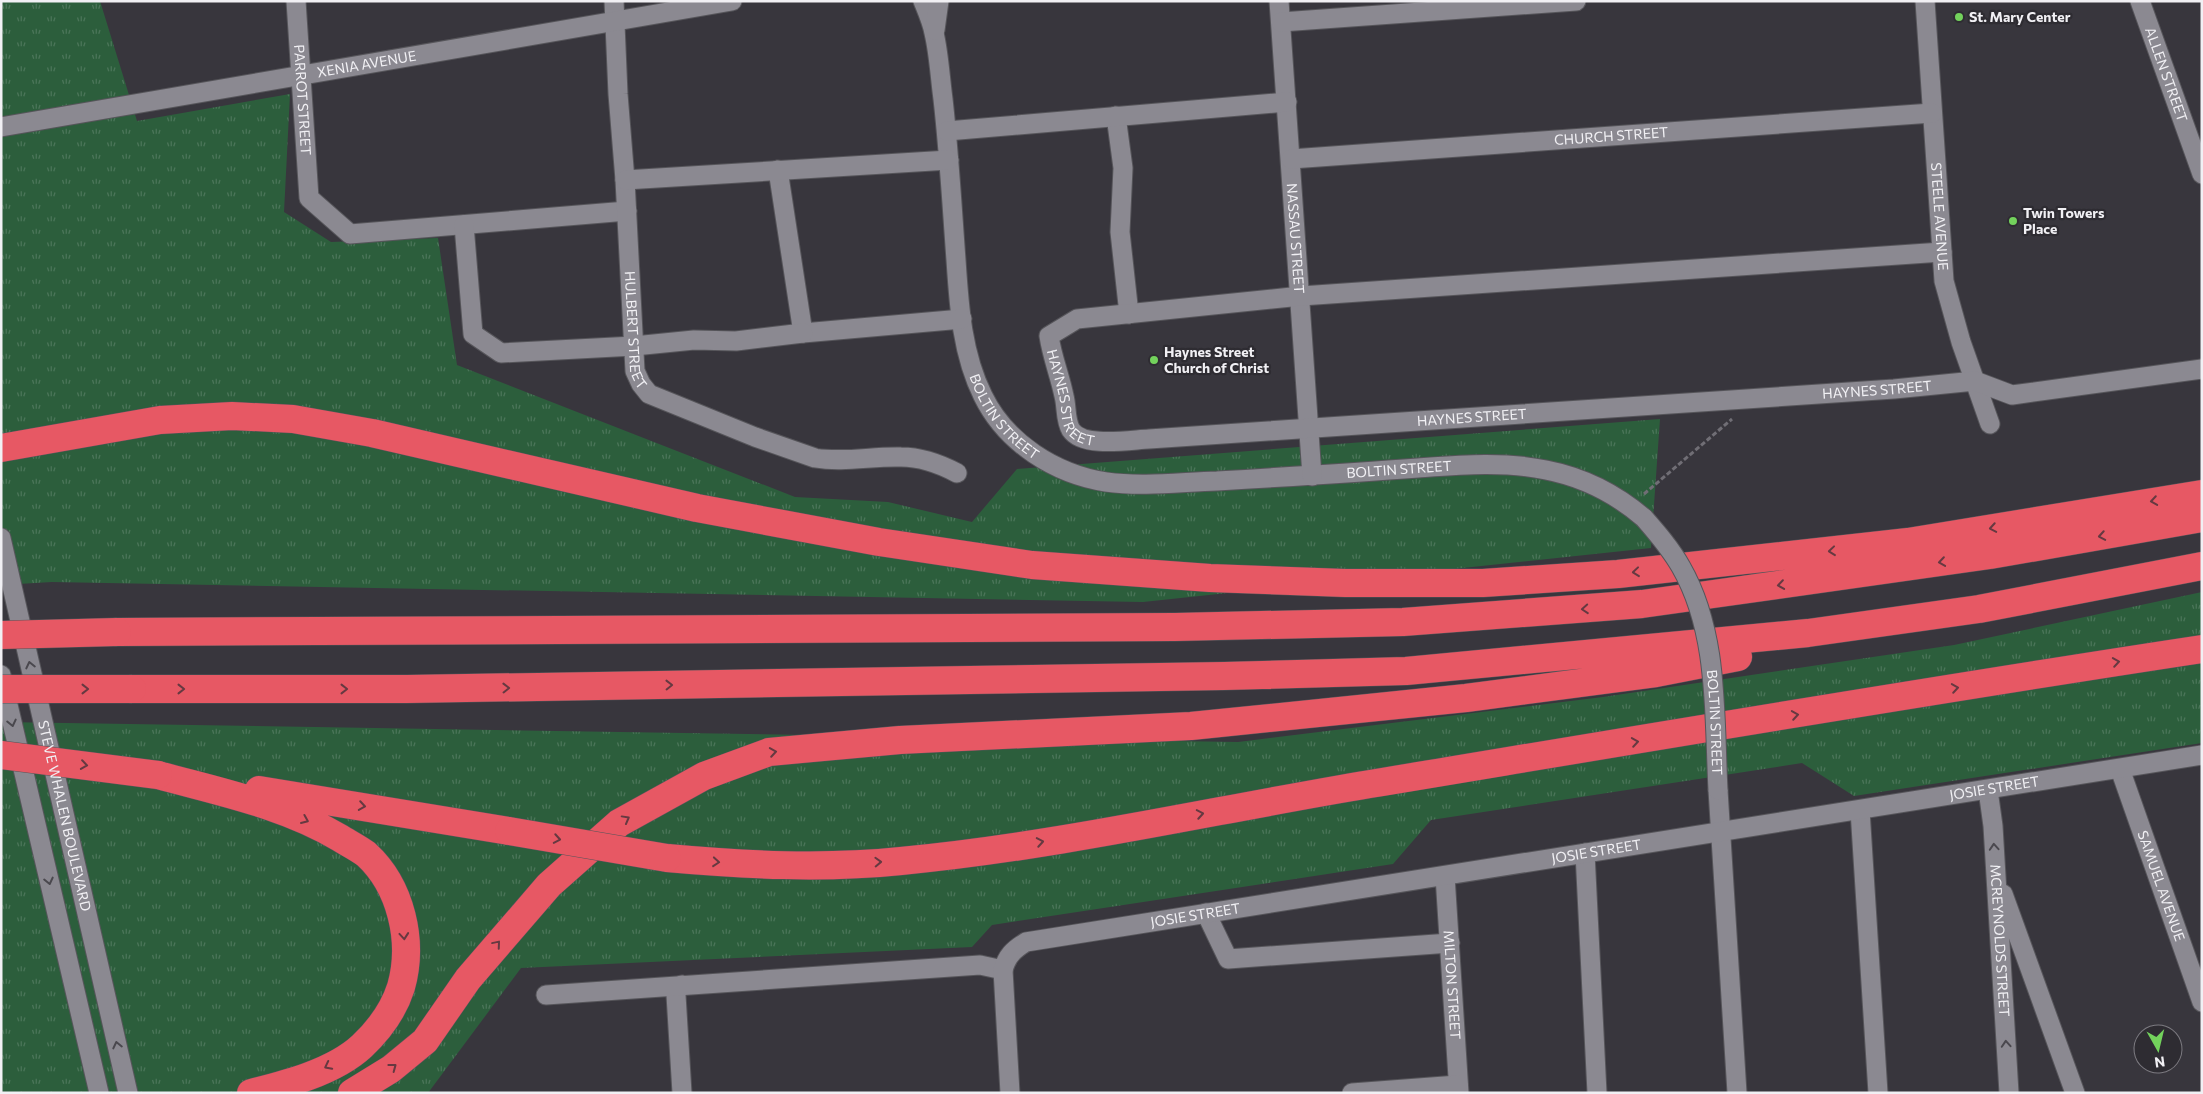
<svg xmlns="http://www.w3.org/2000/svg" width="2203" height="1094" viewBox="0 0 2203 1094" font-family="Commissioner,sans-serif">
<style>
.grass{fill:url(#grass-tufts)}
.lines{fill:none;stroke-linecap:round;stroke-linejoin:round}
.minor-casing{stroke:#56555a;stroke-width:21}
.highway-casing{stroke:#56555a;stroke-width:29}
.path{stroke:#706e75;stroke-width:3;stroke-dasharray:5 2.5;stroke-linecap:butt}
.minor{stroke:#8b8991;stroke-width:19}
.highway{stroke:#e75864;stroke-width:28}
.minor-bridge-casing{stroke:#56555a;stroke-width:21;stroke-linecap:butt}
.highway-bridge-casing{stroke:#56555a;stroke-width:29;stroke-linecap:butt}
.minor-bridge{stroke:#8b8991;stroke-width:19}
.highway-bridge{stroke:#e75864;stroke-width:28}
.oneway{stroke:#663941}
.oneway2{stroke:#4a484e}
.poi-dot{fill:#73d25c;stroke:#2e2c32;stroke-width:2}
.labels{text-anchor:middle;stroke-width:4.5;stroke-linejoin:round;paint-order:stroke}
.poi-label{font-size:14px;font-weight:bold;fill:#f1f0f4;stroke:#2e2c32;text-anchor:start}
.street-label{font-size:14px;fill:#f1f0f4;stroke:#2e2c32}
</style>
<defs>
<pattern id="grass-tufts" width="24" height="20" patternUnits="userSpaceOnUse" patternTransform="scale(1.25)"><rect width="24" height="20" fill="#2c5e3c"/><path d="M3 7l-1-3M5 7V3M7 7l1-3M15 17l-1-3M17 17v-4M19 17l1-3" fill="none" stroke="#4b7559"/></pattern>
</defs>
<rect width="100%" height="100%" fill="#38363d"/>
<path class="grass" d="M1,1H100L137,121L290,94L284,212L331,242L438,238L457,365L795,497L888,502L972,522L1017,469L1660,419L1651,548L1143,602L52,582L1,585Z
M2202,592V743L1854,796L1802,763L1431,820L1393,864L992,925L972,947L521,968L428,1093H1V722L1238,742L1603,697L1954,645Z"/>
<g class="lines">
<defs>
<g id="minor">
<path id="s1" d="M296,1L309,198L350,234L627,211"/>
<path id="s2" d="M614,1L618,94L625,180L635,371L641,384L649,394L755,437L815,458C844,463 872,456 901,457C920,457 940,464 957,473"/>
<path id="s3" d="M923,1C927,11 932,22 934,33C939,54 940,77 943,99C949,152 952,206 956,260C959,306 962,354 983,396C1006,443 1055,474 1106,482C1143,487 1181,482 1217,481C1284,477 1351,473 1418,468C1459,465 1504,461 1546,470C1582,477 1616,494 1644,518"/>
<path id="s4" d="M1279,1L1312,476"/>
<path id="s5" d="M1925,1L1944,281L1961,342L1990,424"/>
<path id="s6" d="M2140,1L2202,174"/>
<path d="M1281,22L1576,1"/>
<path d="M935,30L939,1"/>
<path d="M1116,116L1123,168L1120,232L1129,314"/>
<path id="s7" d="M1,127L732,1"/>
<path d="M947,131L1287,102"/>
<path id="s8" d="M1291,159L1932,113"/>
<path d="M778,170L803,333L962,319"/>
<path d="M625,180L949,160"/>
<path d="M464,225L473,334L501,353L634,346L694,340L736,341L803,333"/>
<path id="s9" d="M1942,252L1301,296L1077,319L1049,336C1052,357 1060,376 1064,396C1067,407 1065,420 1071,430C1083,448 1129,440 1149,439L1894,389L1975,381L2012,395L2202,369"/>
<path id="s10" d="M1,538L128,1093"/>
<path d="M1,675L99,1093"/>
<path id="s11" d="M2120,769L2202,1002"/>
<path d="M1718,790L1737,1093"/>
<path id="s12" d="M1988,790L1993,826L2009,1093"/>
<path d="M1860,810L1878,1093"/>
<path d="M1585,853L1597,1093"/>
<path id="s13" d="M1445,876L1459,1093"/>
<path d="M2003,894L2075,1093"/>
<path d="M1206,913L1228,959L1450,943"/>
<path d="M682,985L677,989L676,995L682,1093"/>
<path d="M546,995L980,965L1003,970"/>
<path id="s14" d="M1010,1093L1003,970C1007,956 1013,950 1026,942L2202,755"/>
<path d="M1352,1093L1458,1085"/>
</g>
<path id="highway" d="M1,448L160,420L232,416L293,419L372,433L697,508L879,542L1032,565L1210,578L1345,583H1483L1618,574L1908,542L2202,494
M117,632L1175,627L1403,622L1642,604L1990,555L2202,518
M132,689H407L1224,676L1406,671L1808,633L1979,609L2202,566
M158,775C220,792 285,805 340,838C348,843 358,848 366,854C401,886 414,941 401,987C394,1009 379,1030 362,1046C334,1072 287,1084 251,1093
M259,790L509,831
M667,858C745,865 823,869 901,861C1059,846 1214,810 1370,784C1647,738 1924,691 2202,649
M352,1093L391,1069L425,1041L468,979L549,885L619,823L704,776L769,752L900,740L1191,726L1466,698L1656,673L1738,657"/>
</defs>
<use href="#minor" class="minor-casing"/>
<use href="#highway" class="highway-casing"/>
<path class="path" d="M1644,494L1732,419"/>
<use href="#minor" class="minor"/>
<use href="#highway" class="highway"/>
<defs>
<g id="minor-bridge">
<path id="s15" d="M1644,518C1658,534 1671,549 1681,567C1719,633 1714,716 1718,790"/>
</g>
<path id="highway-bridge" d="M1,635L117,632
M1,689H132
M1,755L158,775
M509,831L667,858"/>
</defs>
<use href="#minor-bridge" class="minor-bridge-casing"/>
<use href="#highway-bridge" class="highway-bridge-casing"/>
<use href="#minor-bridge" class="minor-bridge"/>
<use href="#highway-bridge" class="highway-bridge"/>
</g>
<defs><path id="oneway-chevron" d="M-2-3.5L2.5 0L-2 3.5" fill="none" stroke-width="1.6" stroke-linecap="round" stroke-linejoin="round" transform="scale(1.25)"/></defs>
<g class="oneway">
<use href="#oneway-chevron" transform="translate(2154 501) rotate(171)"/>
<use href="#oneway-chevron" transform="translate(1993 528) rotate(170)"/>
<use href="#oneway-chevron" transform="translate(2102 536) rotate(170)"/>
<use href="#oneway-chevron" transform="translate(1832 551) rotate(174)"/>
<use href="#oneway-chevron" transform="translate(1942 562) rotate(172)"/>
<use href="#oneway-chevron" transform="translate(1636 572) rotate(174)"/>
<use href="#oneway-chevron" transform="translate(1781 585) rotate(172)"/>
<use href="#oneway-chevron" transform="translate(1585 609) rotate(176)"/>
<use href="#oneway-chevron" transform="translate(2116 662) rotate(-9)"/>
<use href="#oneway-chevron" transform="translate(669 685) rotate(-1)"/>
<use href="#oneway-chevron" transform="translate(506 688) rotate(-1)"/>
<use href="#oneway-chevron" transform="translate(1955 688) rotate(-9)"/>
<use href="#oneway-chevron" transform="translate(85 689)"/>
<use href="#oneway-chevron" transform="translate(181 689)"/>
<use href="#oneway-chevron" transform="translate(344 689)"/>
<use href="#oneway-chevron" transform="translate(1795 715) rotate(-9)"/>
<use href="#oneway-chevron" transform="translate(1635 742) rotate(-9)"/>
<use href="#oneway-chevron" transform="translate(773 752) rotate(-9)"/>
<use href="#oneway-chevron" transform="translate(84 765) rotate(8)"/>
<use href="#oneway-chevron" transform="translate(362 806) rotate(9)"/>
<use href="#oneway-chevron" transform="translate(1200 814) rotate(-10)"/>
<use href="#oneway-chevron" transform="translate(626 819) rotate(-29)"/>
<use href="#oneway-chevron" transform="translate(305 820) rotate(23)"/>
<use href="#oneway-chevron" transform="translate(557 839) rotate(10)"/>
<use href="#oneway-chevron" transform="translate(1040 842) rotate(-10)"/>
<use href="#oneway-chevron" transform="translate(716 862) rotate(5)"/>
<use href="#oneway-chevron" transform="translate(878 862) rotate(-2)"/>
<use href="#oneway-chevron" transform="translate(404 936) rotate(85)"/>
<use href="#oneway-chevron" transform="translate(497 944) rotate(-50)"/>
<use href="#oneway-chevron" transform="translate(328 1066) rotate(153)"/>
<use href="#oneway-chevron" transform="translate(393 1067) rotate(-37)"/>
</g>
<g class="oneway2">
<use href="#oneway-chevron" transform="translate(30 665) rotate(-103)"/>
<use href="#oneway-chevron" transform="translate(12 723) rotate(77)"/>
<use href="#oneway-chevron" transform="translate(1994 847) rotate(-94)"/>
<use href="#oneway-chevron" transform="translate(49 881) rotate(77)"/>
<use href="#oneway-chevron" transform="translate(2006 1044) rotate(-94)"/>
<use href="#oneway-chevron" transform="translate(117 1045) rotate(-103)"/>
</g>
<g class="poi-dot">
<circle cx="1959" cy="17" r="5"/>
<circle cx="2013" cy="221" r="5"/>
<circle cx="1154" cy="360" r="5"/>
</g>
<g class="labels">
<g class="poi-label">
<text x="1969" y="22">St. Mary Center</text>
<text x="2023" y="218">Twin Towers<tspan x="2023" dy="16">Place</tspan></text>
<text x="1164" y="357">Haynes Street<tspan x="1164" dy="16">Church of Christ</tspan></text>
</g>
<g class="street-label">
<text dy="5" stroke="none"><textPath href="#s7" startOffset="371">XENIA AVENUE</textPath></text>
<text dy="5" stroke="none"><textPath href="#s6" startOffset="78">ALLEN STREET</textPath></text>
<text dy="5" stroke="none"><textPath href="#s1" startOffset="99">PARROT STREET</textPath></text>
<text dy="5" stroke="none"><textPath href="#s8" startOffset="321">CHURCH STREET</textPath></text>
<text dy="5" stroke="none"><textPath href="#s5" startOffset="216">STEELE AVENUE</textPath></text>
<text dy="5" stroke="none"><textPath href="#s4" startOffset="238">NASSAU STREET</textPath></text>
<text dy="5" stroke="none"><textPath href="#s2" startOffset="330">HULBERT STREET</textPath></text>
<text dy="5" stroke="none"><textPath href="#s9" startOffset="1808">HAYNES STREET</textPath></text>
<text dy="5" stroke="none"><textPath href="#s9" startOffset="969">HAYNES STREET</textPath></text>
<text dy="5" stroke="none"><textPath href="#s3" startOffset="431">BOLTIN STREET</textPath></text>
<text dy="5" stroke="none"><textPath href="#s9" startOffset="1402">HAYNES STREET</textPath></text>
<text dy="5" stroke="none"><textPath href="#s3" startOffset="851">BOLTIN STREET</textPath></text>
<text dy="5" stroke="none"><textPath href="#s15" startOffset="222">BOLTIN STREET</textPath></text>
<text dy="5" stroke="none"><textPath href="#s14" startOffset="1141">JOSIE STREET</textPath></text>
<text dy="5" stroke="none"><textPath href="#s10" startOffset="285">STEVE WHALEN BOULEVARD</textPath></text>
<text dy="5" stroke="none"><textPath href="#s14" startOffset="738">JOSIE STREET</textPath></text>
<text dy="5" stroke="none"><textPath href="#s11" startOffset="124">SAMUEL AVENUE</textPath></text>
<text dy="5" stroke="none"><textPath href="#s14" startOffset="332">JOSIE STREET</textPath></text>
<text dy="5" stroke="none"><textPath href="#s12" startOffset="151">MCREYNOLDS STREET</textPath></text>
<text dy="5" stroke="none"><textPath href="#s13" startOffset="109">MILTON STREET</textPath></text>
</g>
</g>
<rect width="2203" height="1094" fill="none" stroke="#f1f0f4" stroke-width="5"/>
<g transform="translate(2158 1049) rotate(172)"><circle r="24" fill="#2e2c32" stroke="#7c7a80"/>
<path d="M0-4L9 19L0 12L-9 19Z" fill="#73d25c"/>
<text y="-8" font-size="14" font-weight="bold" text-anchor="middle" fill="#f1f0f4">N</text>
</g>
</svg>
